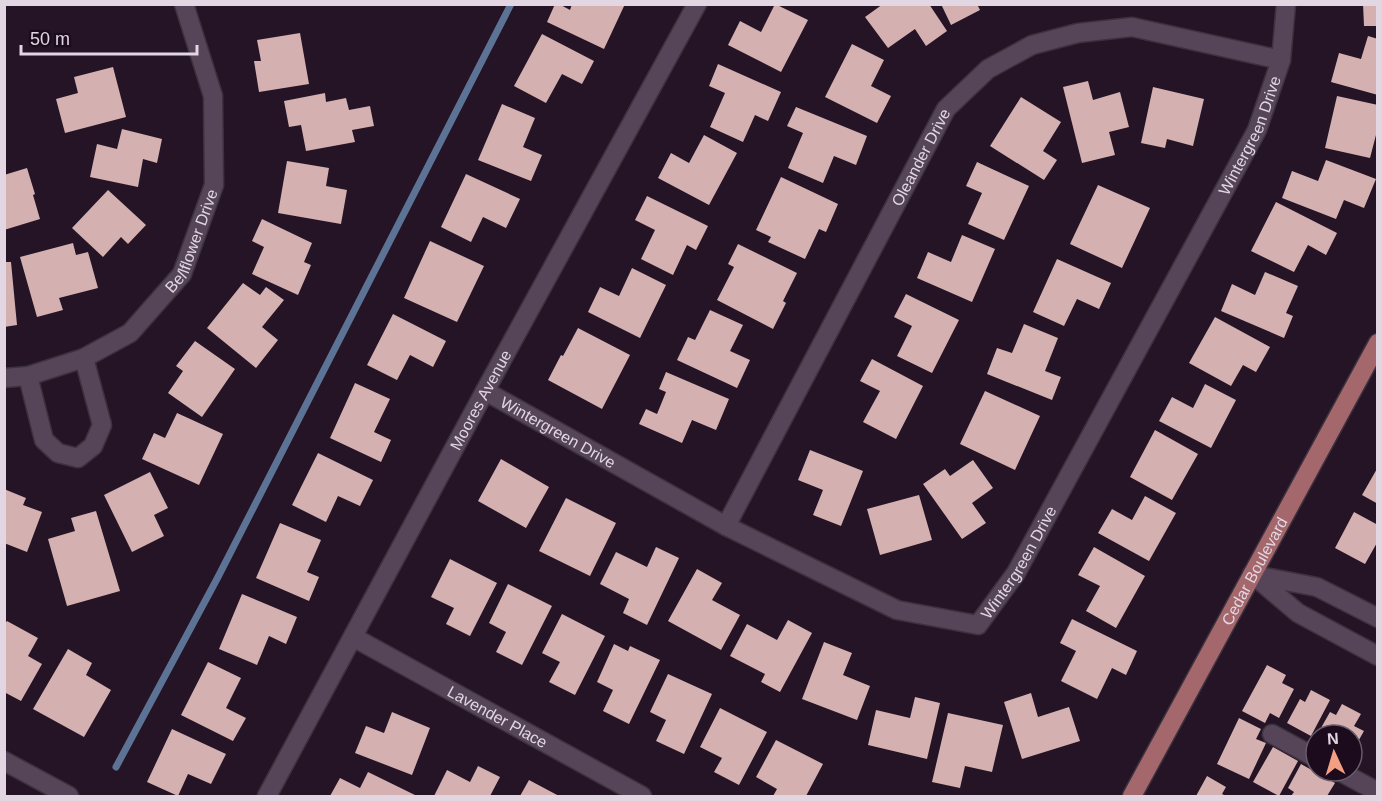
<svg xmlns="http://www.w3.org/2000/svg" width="1382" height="801" viewBox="0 0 1382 801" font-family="Helvetica,sans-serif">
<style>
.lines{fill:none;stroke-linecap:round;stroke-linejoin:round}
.stream{stroke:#5d7395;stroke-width:7}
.building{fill:#d4b1b0}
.minor-casing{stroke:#3c313d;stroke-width:21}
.major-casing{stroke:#3c313d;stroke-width:21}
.minor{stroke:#564458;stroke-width:18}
.major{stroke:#a3676c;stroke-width:18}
.labels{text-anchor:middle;stroke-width:6;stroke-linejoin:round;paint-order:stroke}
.street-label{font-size:16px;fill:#e1d6e2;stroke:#1b0b1c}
</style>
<rect width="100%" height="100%" fill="#241426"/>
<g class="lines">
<path class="stream" d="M116,767L218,577L511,4"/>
</g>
<path class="building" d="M555,4H559L570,10L572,4H625L604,49L547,22Z
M775,4L808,20L781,72L728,45L740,21L761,32Z
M883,4H929L947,31L926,46L915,29L888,48L865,17Z
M941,4H977L980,10L951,25Z
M1363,4H1378V26H1364Z
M300,33L309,84L259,92L254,61H261L257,40Z
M542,34L594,61L582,84L562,74L546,103L514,86Z
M1368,36L1378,39V95L1331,82L1339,53L1361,59Z
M852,44L884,60L871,86L891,96L877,123L825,97Z
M718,64L781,92L768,121L755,115L743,142L710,127L725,93L709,86Z
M113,67L126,117L65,133L56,99L78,93L74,77Z
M1088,81L1093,100L1120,92L1129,127L1109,132L1115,155L1082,163L1063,87Z
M1153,87L1204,99L1193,146L1167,139L1165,148L1141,143Z
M325,93L326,102L346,98L349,110L370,106L374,126L352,130L355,142L306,151L301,125L289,127L284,101Z
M1337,96L1378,105V135H1376L1370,158L1325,148Z
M1021,97L1061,122L1043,151L1057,160L1044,180L990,146Z
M502,104L535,118L523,147L542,155L531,181L478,160Z
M796,107L867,136L856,165L834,156L823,183L788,168L803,133L787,126Z
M122,129L162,139L157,163L143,159L138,187L90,177L97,144L117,149Z
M704,135L737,153L709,205L658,178L671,153L689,163Z
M1326,160L1376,179L1364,208L1344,200L1336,219L1282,198L1292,171L1318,181Z
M287,161L329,168L326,186L347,190L341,224L278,213Z
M977,162L1029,186L1004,240L968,224L982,193L966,186Z
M27,168L35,194L33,195L40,219L4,230V175Z
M466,174L520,199L506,228L483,217L471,242L441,227Z
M781,177L838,204L826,232L819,229L805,259L768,242L771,237L756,230Z
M1098,185L1150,208L1122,268L1070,244Z
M108,190L146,225L128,244L121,237L103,257L72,228Z
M647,196L708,226L696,250L687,245L673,275L641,259L655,230L635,220Z
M1276,202L1337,233L1326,255L1308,245L1294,272L1251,251Z
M262,219L312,243L304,262L311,265L298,295L252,274L264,247L252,241Z
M962,235L995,249L972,302L917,278L928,252L951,262Z
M430,241L484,266L457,322L404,298Z
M73,243L76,255L88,252L98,288L59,298L63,310L37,317L20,257Z
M738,244L797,273L783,301L786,303L773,329L717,300L734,267L728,264Z
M1057,259L1111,283L1099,309L1077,299L1064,326L1033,312Z
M4,262H11L17,325L4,327Z
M632,268L666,285L640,338L588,312L600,287L619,296Z
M1265,272L1298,286L1286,313L1293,316L1284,338L1221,311L1232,284L1255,295Z
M243,283L260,295L266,287L284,300L262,327L278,340L256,368L207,328Z
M906,294L959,320L932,373L897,356L912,326L894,317Z
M710,310L743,325L730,351L750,360L737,388L677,360L688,337L695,340Z
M393,314L446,341L433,367L410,355L397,380L367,365Z
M1215,317L1270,347L1256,372L1243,365L1231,386L1189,363Z
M1024,324L1058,338L1045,371L1061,377L1052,400L987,374L997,348L1012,353Z
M578,328L630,355L602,409L548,380L561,355L563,356Z
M195,341L235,369L202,417L168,393L183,371L176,366Z
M872,359L923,386L896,439L863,422L880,391L860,381Z
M666,372L729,399L716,430L692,420L682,443L639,424L646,409L657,414L666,392L659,389Z
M355,383L390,399L374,432L391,440L381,462L330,438Z
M1205,384L1236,400L1211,448L1159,421L1172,397L1193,408Z
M985,391L1040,416L1015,470L960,444Z
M177,413L223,434L199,485L142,459L154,433L165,438Z
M1155,430L1198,454L1172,500L1130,477Z
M810,450L863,471L841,526L813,515L823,490L798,480Z
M318,453L373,480L360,506L338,496L326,522L292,505Z
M501,459L549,487L526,528L478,501Z
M973,460L993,488L972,503L986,523L962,539L923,484L945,469L950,476Z
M1378,467V504L1362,495Z
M150,472L168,508L154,515L164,536L132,552L104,495Z
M4,489L26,498L23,505L42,512L27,552L4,543Z
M919,495L932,540L880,555L867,509Z
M1145,496L1176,513L1149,561L1098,533L1112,509L1132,520Z
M566,498L616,523L590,576L539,551Z
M96,511L120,591L67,606L48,539L75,531L71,518Z
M1354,512L1378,525V541L1365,564L1335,548Z
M280,523L321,540L307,572L319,577L309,601L256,578Z
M656,547L679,558L647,625L623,613L629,599L600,584L616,552L647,567Z
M1094,547L1145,576L1116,628L1086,611L1100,586L1078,575Z
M450,559L497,583L470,636L446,624L454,608L431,597Z
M697,569L722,583L712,600L740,615L721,650L668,621Z
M508,584L552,606L522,665L496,652L506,632L489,623Z
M242,594L297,617L286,644L269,636L257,665L219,649Z
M562,614L605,636L575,695L549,682L560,662L542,653Z
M1072,619L1137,651L1126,675L1112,668L1097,699L1061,681L1076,651L1060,643Z
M788,620L812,633L780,692L761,682L765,674L730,656L747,624L777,640Z
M7,621L38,638L28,656L42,664L21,701L4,692V625Z
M824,642L852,653L843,675L870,686L857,720L802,699Z
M614,644L628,651L630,646L660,660L629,724L603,711L613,690L597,682Z
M68,649L92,663L86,675L111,690L84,737L33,709Z
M208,662L241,678L226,708L246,718L233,741L181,715Z
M1267,665L1286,675L1282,683L1294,689L1279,718L1270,713L1265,723L1242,711Z
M668,674L712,694L684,754L656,741L666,720L650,712Z
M1311,690L1330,700L1311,736L1287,723L1300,699L1305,702Z
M1031,693L1038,717L1069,707L1080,741L1022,759L1004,702Z
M915,697L940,703L927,759L868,745L876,710L910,718Z
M1342,704L1361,714L1354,726L1364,731L1352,752V735H1317L1330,712L1336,715Z
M720,708L767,732L739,785L714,772L722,758L700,747Z
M392,712L430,728L412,775L355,753L366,726L384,733Z
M948,713L1003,725L992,772L965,766L960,788L932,782Z
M1239,718L1261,729L1256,739L1266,743L1249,779L1217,764Z
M172,729L226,754L211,784L188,774L178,796L147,782Z
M776,740L823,764L806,796H773L777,789L756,777Z
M1273,747L1298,761L1279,796L1253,782Z
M1301,764L1335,783L1327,796H1291L1294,792L1288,788Z
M478,766L500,777L490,796H434L447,770L470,782Z
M368,772L417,796H330L340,778L360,788Z
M1207,776L1226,787L1222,794L1226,796H1196Z
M529,780L559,796H520Z"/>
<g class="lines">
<defs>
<g id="minor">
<path d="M28,376L44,440L58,453L78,458L93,446L102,425L84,358"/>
<path id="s1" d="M4,378L28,376L84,358L130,333L182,274L214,185L213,96L184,4"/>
<path id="s2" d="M485,391L726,526L897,610L978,625L1016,573L1257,130L1281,60L1286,4"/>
<path id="s3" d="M726,526L946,109L988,69L1032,45L1078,33L1132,27L1281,60"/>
<path d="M1252,574L1298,613L1378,656"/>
<path d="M1254,575L1317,587L1378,618"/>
<path id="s4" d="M353,637L642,796"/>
<path d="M1272,734L1316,758"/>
<path d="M4,761L69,796"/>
<path d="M1339,771L1378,792"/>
<path id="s5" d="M267,796L485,391L697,4"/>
</g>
<g id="major">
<path id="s6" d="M1132,796L1378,343"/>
</g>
</defs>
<use href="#minor" class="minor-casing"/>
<use href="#major" class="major-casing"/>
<use href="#minor" class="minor"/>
<use href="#major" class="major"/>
</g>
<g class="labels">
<g class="street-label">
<text dy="6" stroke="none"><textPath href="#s2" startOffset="1110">Wintergreen Drive</textPath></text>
<text dy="6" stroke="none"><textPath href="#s3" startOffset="417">Oleander Drive</textPath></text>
<text dy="6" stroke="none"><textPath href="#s1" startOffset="248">Bellflower Drive</textPath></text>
<text dy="6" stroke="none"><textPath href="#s5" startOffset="450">Moores Avenue</textPath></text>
<text dy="6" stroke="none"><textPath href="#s2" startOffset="84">Wintergreen Drive</textPath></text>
<text dy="6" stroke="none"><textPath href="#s2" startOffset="624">Wintergreen Drive</textPath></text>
<text dy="6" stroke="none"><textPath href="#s6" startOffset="256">Cedar Boulevard</textPath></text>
<text dy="6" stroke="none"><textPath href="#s4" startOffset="165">Lavender Place</textPath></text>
</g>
</g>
<rect width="1382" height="801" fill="none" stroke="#e1d6e2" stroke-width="12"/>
<g transform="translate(1334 753) rotate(356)"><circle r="28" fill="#1b0b1c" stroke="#6a5c6b" stroke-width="1.5"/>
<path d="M0-4.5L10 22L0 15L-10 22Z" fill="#f39f83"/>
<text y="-9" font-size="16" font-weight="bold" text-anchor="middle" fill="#e1d6e2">N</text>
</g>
<path d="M21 45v9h176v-9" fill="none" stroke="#e1d6e2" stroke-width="3"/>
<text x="30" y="45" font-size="18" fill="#e1d6e2" stroke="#1b0b1c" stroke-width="4.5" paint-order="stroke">50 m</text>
</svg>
